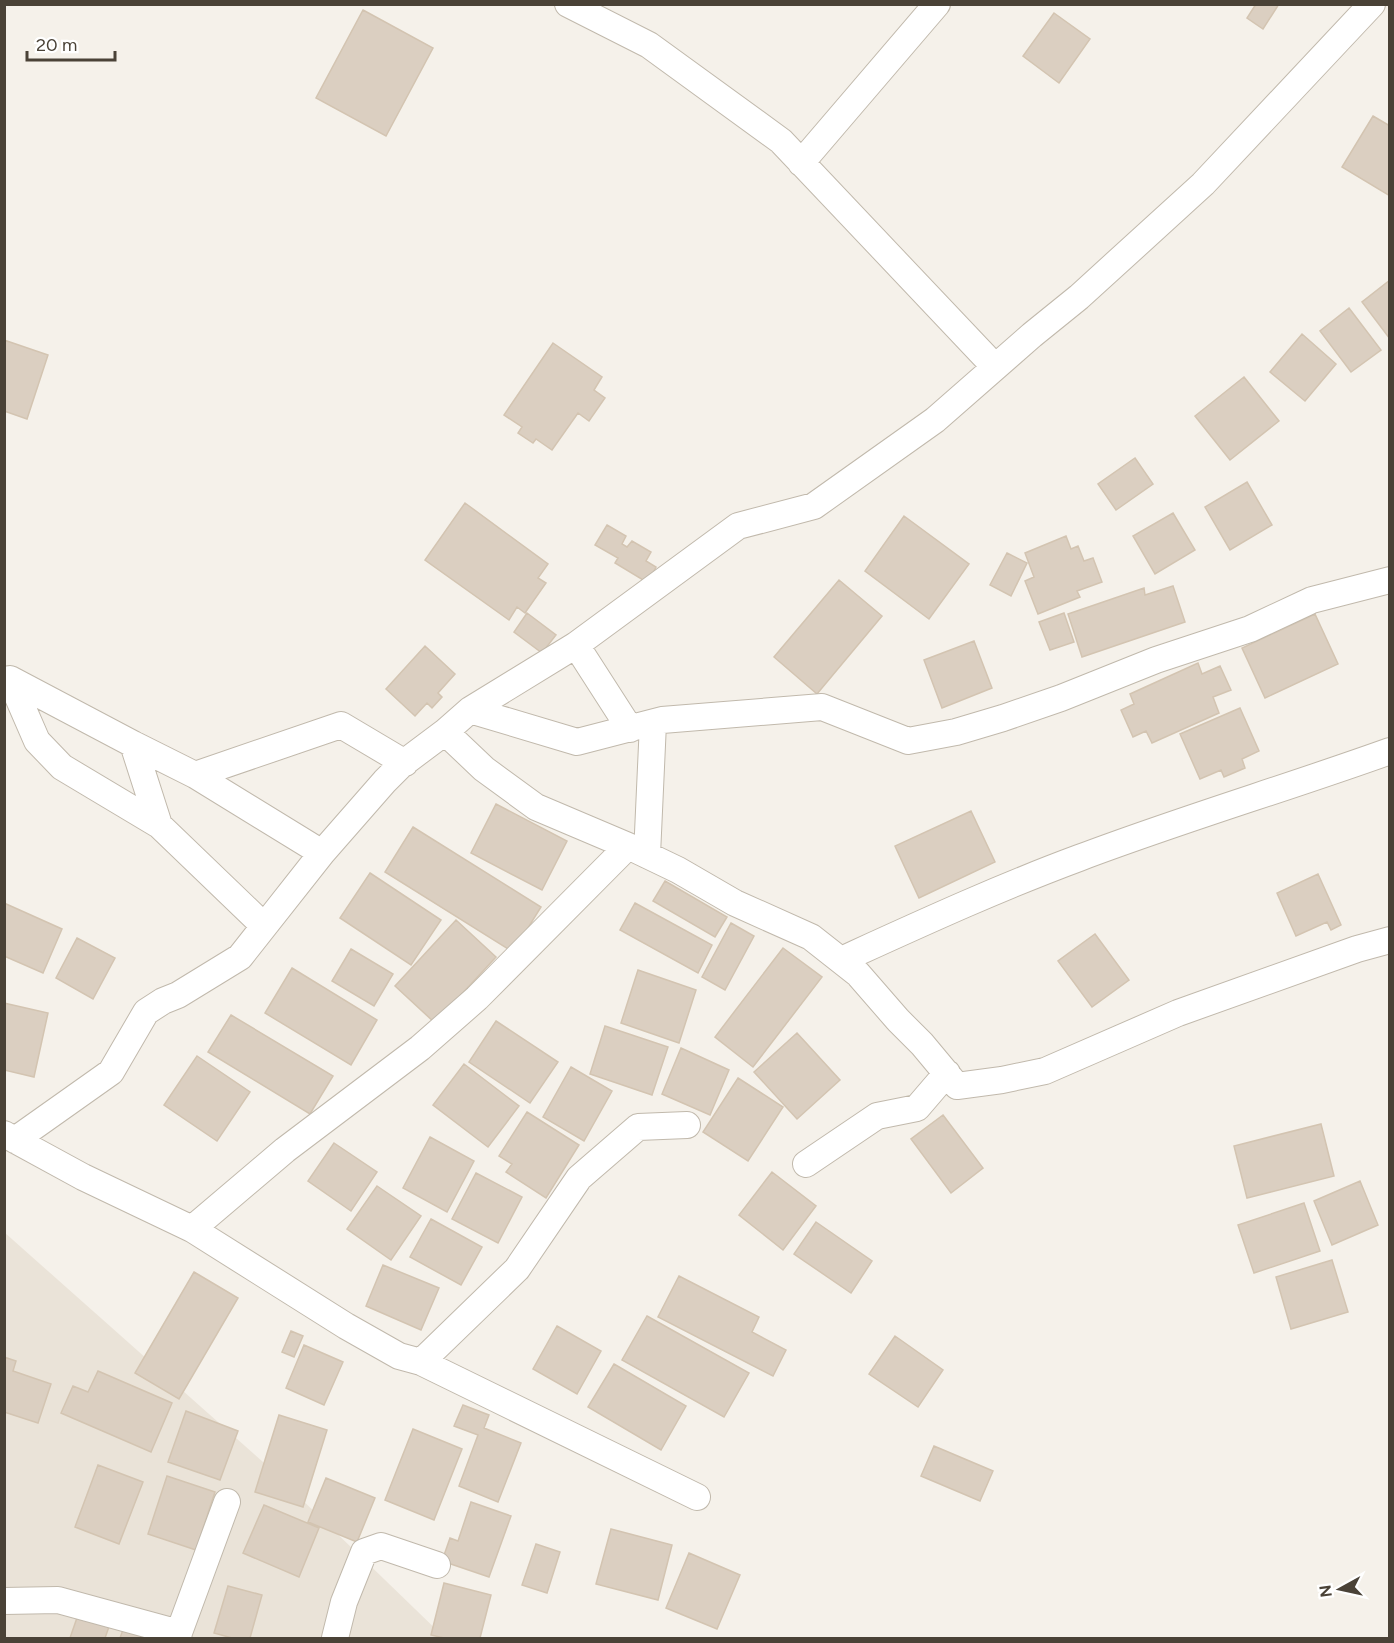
<svg xmlns="http://www.w3.org/2000/svg" width="1394" height="1643" viewBox="0 0 1394 1643" font-family="Figtree,sans-serif">
<style>
.residential{fill:#eae3d8}
.building{fill:#dbcfc1;stroke:#d3c4b1;stroke-width:1.5}
.lines{fill:none;stroke-linecap:round;stroke-linejoin:round}
.street-casing{stroke:#c1b9ac;stroke-width:28}
.street{stroke:#fff;stroke-width:26}
</style>
<rect width="100%" height="100%" fill="#f5f1ea"/>
<path class="residential" d="M4,1232L263,1462L445,1638H5Z"/>
<path class="building" d="M1256,4H1279L1263,29L1247,18Z
M363,10L433,48L386,136L316,98Z
M1054,13L1090,39L1059,83L1023,56Z
M1373,116L1390,126V196L1342,167Z
M1390,280V339L1362,302Z
M1349,308L1381,350L1351,372L1320,331Z
M1302,334L1336,364L1305,401L1270,372Z
M4,340L48,355L27,419L4,411Z
M553,343L602,377L594,390L605,398L589,421L578,413L552,450L536,439L533,443L518,433L522,427L504,415Z
M1244,377L1279,421L1230,460L1195,416Z
M1135,458L1153,484L1116,510L1098,484Z
M1247,482L1272,525L1230,550L1205,507Z
M465,503L548,564L538,578L546,583L525,613L517,607L509,620L425,560Z
M1173,513L1195,550L1155,574L1133,536Z
M904,516L969,564L929,619L865,571Z
M607,525L626,536L622,544L627,547L632,541L651,552L646,561L656,567L648,583L615,563L618,558L595,545Z
M1066,536L1071,549L1078,546L1084,561L1093,558L1102,582L1077,591L1080,597L1038,614L1025,581L1034,577L1025,553Z
M1007,553L1027,563L1011,596L990,585Z
M839,580L882,616L817,694L774,657Z
M1173,586L1185,622L1082,657L1068,614L1144,588L1145,595Z
M527,613L556,635L542,653L514,632Z
M1064,613L1074,642L1050,650L1039,622Z
M1315,614L1338,664L1265,698L1242,648Z
M974,641L992,688L942,708L924,660Z
M425,646L455,674L438,693L442,697L432,708L427,703L415,716L386,689Z
M1198,663L1202,674L1220,666L1231,690L1213,697L1219,713L1152,743L1146,731L1133,737L1121,710L1134,704L1130,694Z
M1240,708L1259,751L1242,759L1245,768L1224,777L1221,770L1200,779L1180,734Z
M496,804L567,841L542,890L471,853Z
M971,811L995,862L919,898L895,846Z
M413,827L541,907L513,952L385,872Z
M370,873L441,920L411,965L340,918Z
M1318,874L1341,925L1331,930L1327,922L1296,936L1277,893Z
M665,881L727,917L715,937L653,901Z
M4,903L62,929L43,973L4,956Z
M635,903L712,945L698,973L620,930Z
M456,920L496,957L435,1023L395,986Z
M731,923L754,936L725,990L702,977Z
M1095,934L1129,980L1092,1007L1058,961Z
M77,938L115,958L93,999L56,978Z
M783,948L822,977L753,1067L715,1037Z
M351,949L393,974L374,1006L332,981Z
M292,968L377,1020L351,1065L265,1013Z
M638,970L696,990L679,1043L621,1023Z
M4,1003L48,1013L34,1077L4,1070Z
M231,1015L333,1076L310,1114L208,1052Z
M496,1021L558,1062L530,1103L469,1062Z
M605,1026L668,1047L652,1095L590,1074Z
M797,1033L840,1080L797,1119L754,1072Z
M681,1048L729,1070L710,1115L662,1094Z
M197,1056L250,1092L217,1141L164,1105Z
M464,1064L519,1106L488,1147L433,1105Z
M571,1067L612,1091L584,1141L543,1117Z
M738,1078L783,1107L748,1161L703,1132Z
M527,1112L579,1145L546,1198L506,1172L512,1164L499,1156Z
M943,1115L983,1168L951,1193L911,1139Z
M1321,1124L1334,1176L1247,1198L1234,1146Z
M430,1137L474,1161L447,1212L403,1188Z
M334,1143L377,1172L351,1211L308,1181Z
M772,1172L816,1206L783,1250L739,1215Z
M476,1173L522,1197L498,1243L452,1219Z
M1360,1181L1378,1225L1332,1245L1314,1201Z
M377,1186L421,1216L391,1260L347,1229Z
M1304,1203L1320,1251L1254,1273L1238,1225Z
M431,1219L482,1247L461,1285L410,1257Z
M816,1222L872,1261L851,1293L794,1254Z
M1332,1260L1348,1312L1291,1329L1276,1277Z
M383,1265L439,1288L421,1330L366,1306Z
M194,1272L238,1298L179,1399L135,1373Z
M679,1276L759,1317L752,1332L786,1350L773,1376L658,1317Z
M647,1316L749,1373L724,1417L622,1360Z
M557,1326L601,1351L577,1394L533,1369Z
M291,1331L303,1336L294,1357L282,1352Z
M895,1336L943,1370L918,1407L869,1374Z
M304,1345L343,1362L324,1405L286,1388Z
M4,1357L16,1361L13,1371L51,1384L38,1423L4,1412Z
M614,1364L686,1406L661,1450L588,1407Z
M98,1371L172,1403L151,1452L61,1413L73,1386L88,1392Z
M463,1405L489,1415L484,1428L521,1443L498,1502L459,1486L478,1435L454,1426Z
M186,1411L238,1431L220,1480L168,1462Z
M279,1415L327,1430L303,1507L255,1492Z
M413,1429L462,1449L434,1520L385,1500Z
M934,1446L993,1471L980,1501L921,1476Z
M98,1465L143,1482L119,1544L75,1527Z
M167,1476L215,1492L196,1550L148,1534Z
M326,1478L375,1498L357,1542L308,1522Z
M471,1502L511,1516L489,1577L442,1561L450,1538L458,1541Z
M264,1505L319,1528L299,1577L243,1553Z
M611,1529L672,1545L658,1600L596,1584Z
M536,1544L560,1552L547,1593L522,1585Z
M689,1553L740,1575L717,1629L666,1608Z
M444,1583L491,1595L480,1638H444L431,1635Z
M228,1586L262,1595L250,1638H232L214,1633Z
M79,1612L110,1624L105,1638H70Z
M124,1627L160,1638H120Z"/>
<g class="lines">
<defs>
<path id="street" d="M568,4L649,45L781,141L995,367
M801,163L937,4
M576,645L630,729
M470,710L577,742L662,720L822,707L908,741L956,732L1003,718L1061,698L1156,660L1250,629L1312,600L1390,580
M445,732L470,710L576,645L738,526L814,506L935,420L1032,335L1079,297L1203,184L1372,4
M133,744L10,679L37,741L62,767L159,825
M195,775L133,744L159,825L264,926
M322,853L195,775L341,725L405,763
M647,855L653,723
M841,960C920,924 998,888 1079,858C1182,819 1287,788 1390,751
M4,1134L83,1177L192,1229L346,1326L399,1356L421,1362L697,1497
M15,1140L111,1072L146,1012L163,1001L178,995L240,957L322,853L385,781L401,765L445,732L484,769L536,807L628,846L678,870L735,903L811,937L858,974L898,1020L922,1044L957,1086L1002,1080L1045,1071L1178,1013L1357,949L1390,940
M806,1164L877,1116L917,1108L947,1073
M192,1229L285,1150L420,1048L477,998L628,846
M421,1362L517,1269L579,1178L638,1127L687,1125
M4,1601L58,1600L179,1633
M177,1638L227,1502
M335,1638L344,1602L364,1552L381,1546L437,1565"/>
</defs>
<use href="#street" class="street-casing"/>
<use href="#street" class="street"/>
</g>
<rect width="1394" height="1643" fill="none" stroke="#4a4237" stroke-width="12"/>
<g transform="translate(1340 1589) rotate(262)" stroke="#ffffff" stroke-width="4.5" paint-order="stroke">
<path d="M0-4.5L10 22L0 15L-10 22Z" fill="#4a4237"/>
<text y="-9" font-size="16" font-weight="bold" text-anchor="middle" fill="#4a4237">N</text>
</g>
<path d="M27 51v9h88v-9" fill="none" stroke="#4a4237" stroke-width="3"/>
<text x="36" y="51" font-size="18" fill="#4a4237" stroke="#ffffff" stroke-width="4.5" paint-order="stroke">20 m</text>
</svg>
